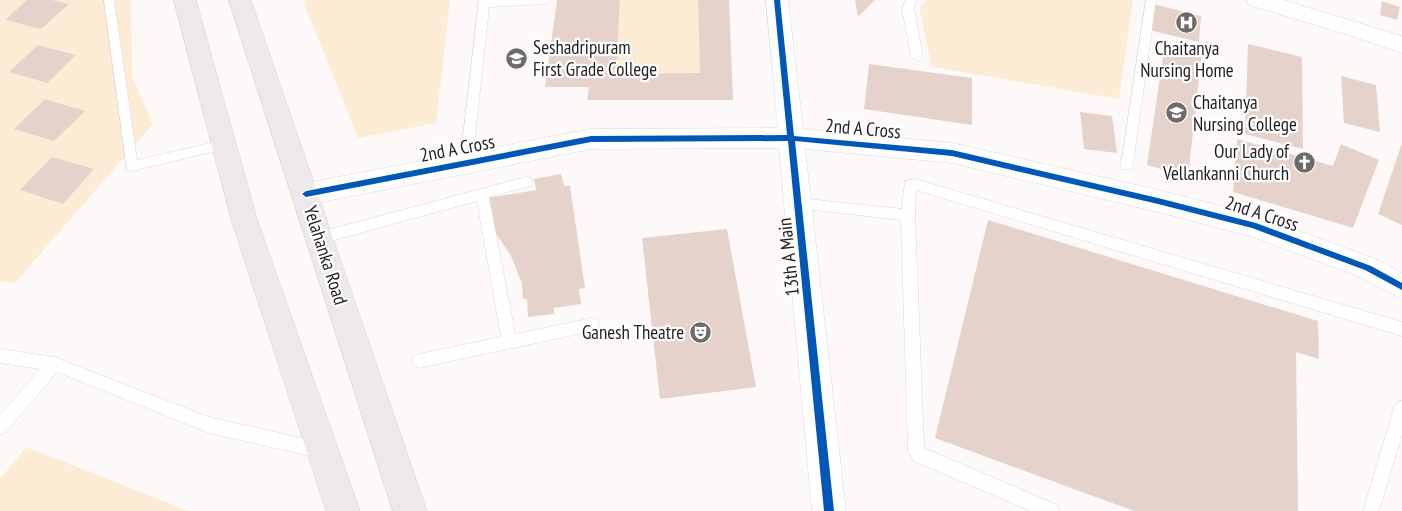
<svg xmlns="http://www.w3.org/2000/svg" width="1402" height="511" viewBox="0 0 1402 511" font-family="'PT Sans Narrow',sans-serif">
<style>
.green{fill:#fdecd5}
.building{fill:#e5d2ca}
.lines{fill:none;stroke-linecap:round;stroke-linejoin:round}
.service-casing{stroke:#dad6d6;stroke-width:1}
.minor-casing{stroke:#dad6d6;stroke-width:1}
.tertiary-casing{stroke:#dad6d6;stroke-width:1}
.primary-casing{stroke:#d7d4d4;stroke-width:1}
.service{fill:#fffefe;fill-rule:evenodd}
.minor{fill:#fffefe;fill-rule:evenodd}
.tertiary{fill:#fffefe;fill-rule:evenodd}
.primary{fill:#ede8eb;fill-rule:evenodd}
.cycleway-casing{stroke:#fff;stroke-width:3}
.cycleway{fill:#0057b8;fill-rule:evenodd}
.labels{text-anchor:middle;stroke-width:4.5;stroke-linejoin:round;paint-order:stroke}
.poi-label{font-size:19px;fill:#211e1e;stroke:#fff;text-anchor:start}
.street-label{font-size:19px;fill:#211e1e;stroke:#fff}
</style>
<rect width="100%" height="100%" fill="#fef9f9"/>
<path class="green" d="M0,0H131L132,76L153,124L15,283L0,281Z
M309,0H450L436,123L358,138L303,1Z
M620,0H698L700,73L616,74Z
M928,0H1133L1119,99L932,67L919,7Z
M26,447L189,511H0V479Z"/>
<path class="building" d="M27,0H52L69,4L41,29L5,20Z
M557,0H620L616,74L700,73L698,0H729L733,100H587L589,87H545Z
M855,0H875L858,17Z
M1382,1L1400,7L1397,20L1380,15Z
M1153,4L1201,16L1199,42L1149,30Z
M1165,43L1202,52L1188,177L1147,165Z
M1248,44L1302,57L1303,149L1245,134Z
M38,45L76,55L47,83L9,72Z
M869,64L972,78V125L864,109Z
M1341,76L1376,85L1380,132L1344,123Z
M45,99L85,111L54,141L14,129Z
M1080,112L1112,116L1117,153L1084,149Z
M1237,139L1333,166L1341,144L1379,160L1353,228L1233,192Z
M1402,143V225L1378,214Z
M52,157L94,169L63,204L20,190Z
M561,174L564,186H570L585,288L579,289L581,304L554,308V314L528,317L527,299H523L522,284L517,271L511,256L493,229L488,198L536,190L534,179Z
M988,220L1318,321L1319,359L1296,352L1298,511H1134L935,438Z
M727,229L756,387L660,399L642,238Z"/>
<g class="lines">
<defs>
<path id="service" d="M104,0H114L137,160L224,140L228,142L230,145L228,148L132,171L127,170Z
M479,0H552L547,4L489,7L472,163L471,167H461L460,163Z
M906,0H916L914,8L923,57L917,61L911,57L902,8Z
M1146,0H1156L1133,165L1132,169H1122L1121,165Z
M526,177L531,178L532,182L531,186L489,197L515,334L592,318L597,320L599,325L597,330L419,368L414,366L412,361L414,356L419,354L501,337L477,201L320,244L315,242L313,238L315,234L320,232Z
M915,179L1402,322V336L916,190L915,215L924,448L1057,505L1059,511H1031L913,461L908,450L901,220L798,208L793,207L791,203L793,199L798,198L902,209L905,181Z
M0,349L54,357L209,417L323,443L329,445L331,451L329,457L323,459L209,433L57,372L6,432L0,435V415L40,369L0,363Z
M1402,401V434L1379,511H1363L1394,408L1397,403Z"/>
<path id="minor" d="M766,0H788L803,129L952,143L1158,190L1253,214L1378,260L1402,273V299L1358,276L1250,236L1158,212L952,163L805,149L846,511H812L779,148L591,149L306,205L297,202L293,194L297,186L306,183L591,129L778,128Z"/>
<path id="tertiary" d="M1246,0H1283L1402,36V53L1342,33L1249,5Z"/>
<path id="primary" d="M174,0H196L257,219L360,511H326L231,219Z
M229,0H251L427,511H393Z"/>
</defs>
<use href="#service" class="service-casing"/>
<use href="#minor" class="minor-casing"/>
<use href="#tertiary" class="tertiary-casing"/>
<use href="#primary" class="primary-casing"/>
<use href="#service" class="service"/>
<use href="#minor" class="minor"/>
<use href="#tertiary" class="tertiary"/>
<use href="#primary" class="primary"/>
<defs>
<path id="cycleway" d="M774,0H780L794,136L952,150L1158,198L1256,223L1371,266L1402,283V290L1365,270L1252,228L1158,204L952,156L795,141L834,511H824L788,141L591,142L306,197L302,194L306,191L591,136L787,135Z"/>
</defs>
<use href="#cycleway" class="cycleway-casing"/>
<use href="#cycleway" class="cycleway"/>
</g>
<defs>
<symbol id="hospital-disc" viewBox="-11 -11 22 22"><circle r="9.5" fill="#6e6b6b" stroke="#fff"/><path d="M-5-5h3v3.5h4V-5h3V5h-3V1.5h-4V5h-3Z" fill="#fff"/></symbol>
<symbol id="university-disc" viewBox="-11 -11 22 22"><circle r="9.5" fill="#6e6b6b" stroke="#fff"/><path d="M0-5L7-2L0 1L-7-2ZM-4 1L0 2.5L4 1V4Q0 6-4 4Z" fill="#fff"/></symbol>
<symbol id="church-disc" viewBox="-11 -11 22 22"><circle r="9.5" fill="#6e6b6b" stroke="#fff"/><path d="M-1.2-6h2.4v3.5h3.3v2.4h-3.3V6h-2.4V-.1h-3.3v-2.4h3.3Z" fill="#fff"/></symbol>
<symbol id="theatre-disc" viewBox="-11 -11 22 22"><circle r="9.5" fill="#6e6b6b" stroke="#fff"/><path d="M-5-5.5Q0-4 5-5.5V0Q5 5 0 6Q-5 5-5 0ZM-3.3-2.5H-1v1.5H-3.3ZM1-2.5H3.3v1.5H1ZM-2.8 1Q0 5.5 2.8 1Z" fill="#fff"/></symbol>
</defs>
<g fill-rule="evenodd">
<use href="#hospital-disc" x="1174" y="10" width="25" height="25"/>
<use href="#university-disc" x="504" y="46" width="25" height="25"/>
<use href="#university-disc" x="1164" y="100" width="25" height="25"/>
<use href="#church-disc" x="1292" y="150" width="25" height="25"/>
<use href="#theatre-disc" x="688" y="320" width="25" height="25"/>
</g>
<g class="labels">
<g class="poi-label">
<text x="533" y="54">Seshadripuram<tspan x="533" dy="22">First Grade College</tspan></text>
<text x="1187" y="55" text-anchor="middle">Chaitanya<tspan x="1187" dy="22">Nursing Home</tspan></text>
<text x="1193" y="109">Chaitanya<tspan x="1193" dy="22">Nursing College</tspan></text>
<text x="1289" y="158" text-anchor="end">Our Lady of<tspan x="1289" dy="22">Vellankanni Church</tspan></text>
<text x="684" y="339" text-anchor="end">Ganesh Theatre</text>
</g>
<g class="street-label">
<text transform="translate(863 128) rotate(5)" y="7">2nd A Cross</text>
<text transform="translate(457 148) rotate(-11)" y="7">2nd A Cross</text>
<text transform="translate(1262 213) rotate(18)" y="7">2nd A Cross</text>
<text transform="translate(326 255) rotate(72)" y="7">Yelahanka Road</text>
<text transform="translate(788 257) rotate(-96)" y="7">13th A Main</text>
</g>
</g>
</svg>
